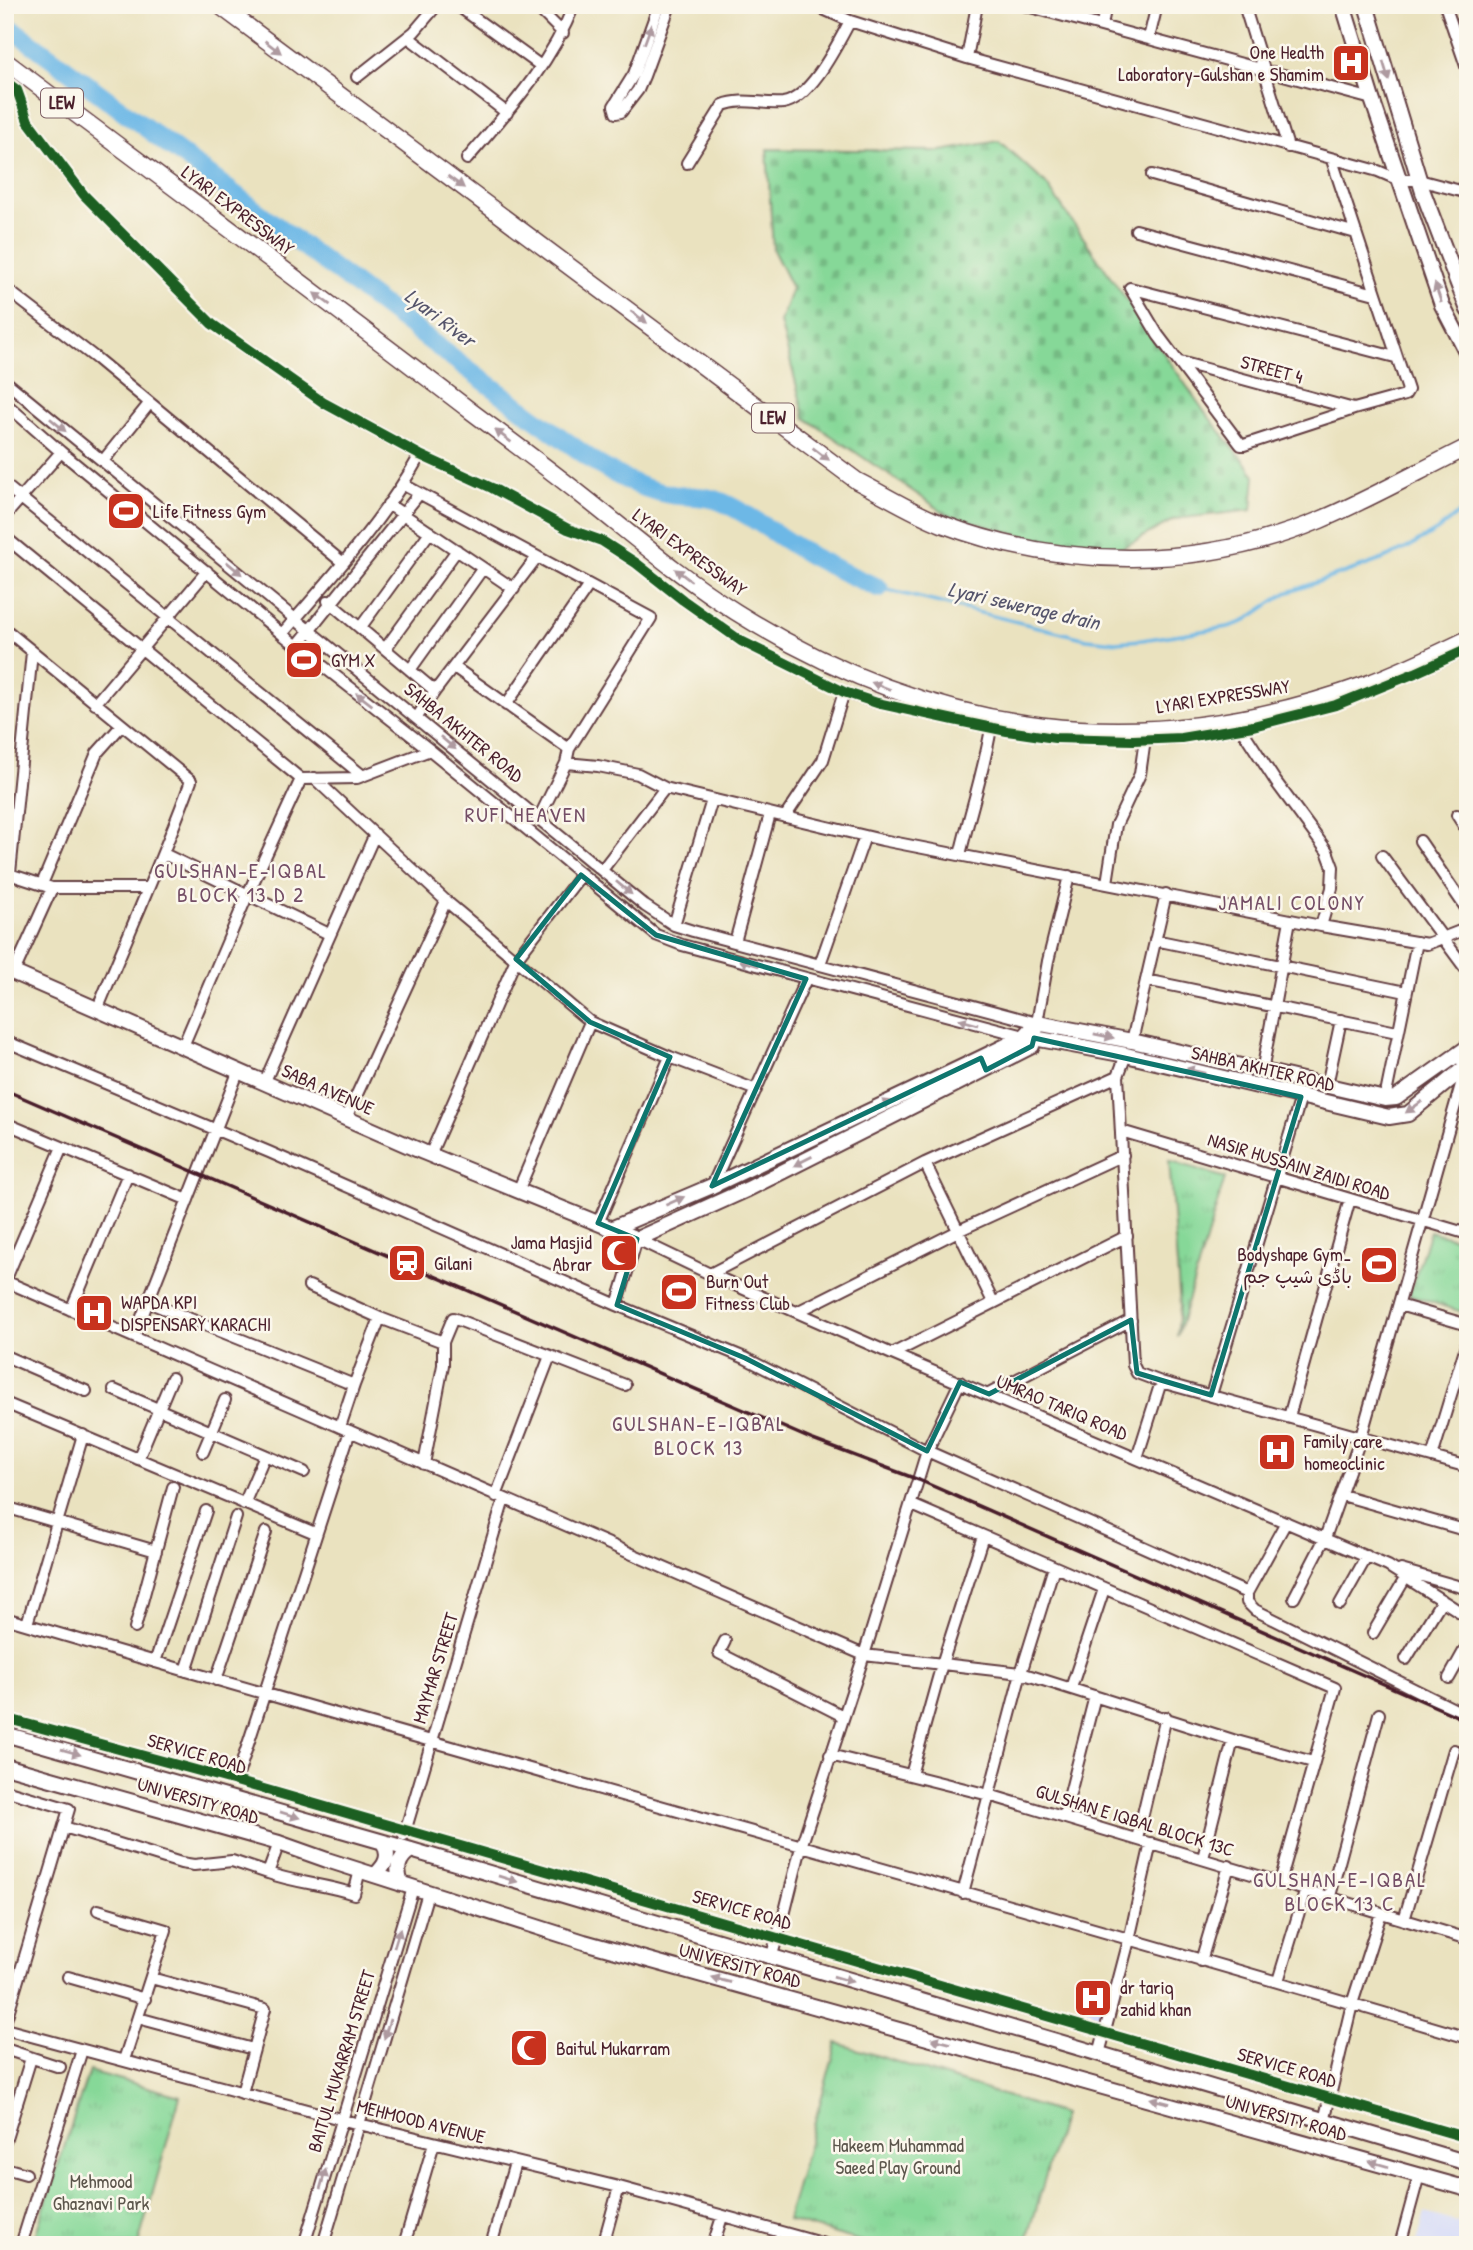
<svg xmlns="http://www.w3.org/2000/svg" width="1473" height="2250" viewBox="0 0 1473 2250" font-family="'Patrick Hand','Playpen Sans Arabic',sans-serif">
<style>
.built{fill:#d3d9f9}
.grass{fill:url(#grass-tufts);stroke:#687c62;stroke-width:2}
.cemetery{fill:url(#cemetery-stones);stroke:#687c62;stroke-width:2}
.lines{fill:none;stroke-linecap:round;stroke-linejoin:round}
.stream{stroke:#6db8e6;stroke-width:3.5}
.river{stroke:#6db8e6;stroke-width:19}
.minor-casing{stroke:#623c41;stroke-width:14}
.major-casing{stroke:#623c41;stroke-width:18}
.highway-casing{stroke:#623c41;stroke-width:19}
.minor{stroke:#fff;stroke-width:10}
.major{stroke:#fff;stroke-width:14}
.highway{stroke:#fff;stroke-width:16}
.rail{stroke:#4a1f2b;stroke-width:3.5}
.cycleway-casing{stroke:#fbf7ec;stroke-width:15}
.cycleway{stroke:#1b5e20;stroke-width:10}
.oneway{fill:#ae9aa0}
.marked{fill:none;stroke:#0f766e;stroke-width:5;stroke-linejoin:round}
.labels{text-anchor:middle;stroke-width:5;stroke-linejoin:round;paint-order:stroke}
.shield{fill:#fbf7ec;stroke:#7f6065;stroke-width:2}
.shield-label{font-size:18px;font-weight:bold;fill:#4a1f2b}
.poi-label{font-size:19px;fill:#4a1f2b;stroke:#fbf7ec;text-anchor:start}
.street-label{font-size:19px;fill:#4a1f2b;stroke:#fbf7ec}
.park-label{font-size:19px;fill:#5c564c;stroke:#fbf7ec}
.water-label{font-size:21px;font-style:italic;fill:#56556c;stroke:#fbf7ec}
.neighbourhood-label{font-size:21px;letter-spacing:2px;fill:#744e66;stroke:#fbf7ec}
</style>
<defs>
<pattern id="grass-tufts" width="24" height="20" patternUnits="userSpaceOnUse" patternTransform="scale(1.75)"><rect width="24" height="20" fill="#86d898"/><path d="M3 7l-1-3M5 7V3M7 7l1-3M15 17l-1-3M17 17v-4M19 17l1-3" fill="none" stroke="#75b983"/></pattern>
<pattern id="cemetery-stones" width="16" height="16" patternUnits="userSpaceOnUse" patternTransform="scale(1.75)"><rect width="16" height="16" fill="#86d898"/><path d="M2 7V4a2 2 0 0 1 4 0v3zM10 15v-3a2 2 0 0 1 4 0v3z" fill="#75b983"/></pattern>
</defs>
<rect width="100%" height="100%" fill="#fbf7ec"/>
<filter id="ink" filterUnits="userSpaceOnUse"><feTurbulence type="fractalNoise" baseFrequency=".0143" numOctaves="2"/><feDisplacementMap in="SourceGraphic" scale="14" xChannelSelector="R" yChannelSelector="G"/><feConvolveMatrix kernelMatrix="1 2 1 2 8 2 1 2 1" color-interpolation-filters="sRGB"/></filter>
<filter id="wash" filterUnits="userSpaceOnUse"><feTurbulence type="fractalNoise" baseFrequency=".00686" numOctaves="4" result="noise"/><feDisplacementMap in="SourceGraphic" scale="28" xChannelSelector="R" yChannelSelector="G"/><feGaussianBlur stdDeviation="1.57" result="paint"/><feColorMatrix in="noise" values="0 0 0 0 0 0 0 0 0 0 0 0 0 0 0 0 0 1.4 0 .05"/><feComposite in="paint" operator="in"/></filter>
<g filter="url(#wash)">
<rect width="100%" height="100%" fill="#eae2bf"/>
<path class="built" d="M1087,1979L1108,1985L1099,2017L1078,2011Z
M1425,2213L1468,2225V2245H1416Z"/>
<path class="grass" d="M1169,1160L1225,1178L1177,1337L1180,1306Z
M1430,1231L1468,1242V1314L1409,1295Z
M837,2043L1063,2114L1026,2245H874L787,2220Z
M89,2071L180,2096L138,2245H32Z"/>
<path class="cemetery" d="M999,141L1046,184L1204,411L1255,475L1252,510L1175,519L1122,548L1043,542L948,515L805,418L780,322L792,288L773,250L767,149L941,151Z"/>
<g class="lines">
<path class="stream" d="M879,588L1087,639L1115,642L1142,640L1228,627L1243,622L1286,593L1384,559L1409,547L1438,530L1468,506"/>
<path class="river" d="M5,24C205,169 399,321 599,465C623,479 646,491 674,495C691,497 706,495 722,502C750,514 774,534 801,550C825,565 852,576 879,588"/>
</g>
</g>
<g filter="url(#ink)">
<g class="lines">
<defs>
<path id="minor" d="M450,5L461,8L541,66
M535,5L563,33
M659,5L634,74L614,106L616,113L621,112L638,90L644,76L670,5
M814,5L850,21L967,58L1378,171L1399,180H1419L1468,193
M1023,5L1372,99
M1244,5L1288,147
M1445,5L1468,72
M1102,25L1106,5
M408,37L507,113
M1149,38L1157,5
M967,58L977,5
M357,77L414,32L437,5
M5,81L17,90L28,121L84,195L212,324L324,403L420,455L492,488L568,529L602,541L636,563L683,600L741,641L844,692L877,703L954,720L1007,731L1055,738L1133,740L1181,738L1253,726L1336,705L1415,673L1468,649
M467,159C508,111 551,64 574,5
M687,163L723,105C742,97 763,105 783,103C811,99 838,43 850,21
M1152,175L1356,233
M1136,230L1375,294
M5,288L97,359L342,562
M1130,288L1158,335L1241,445H1244L1354,409L1405,395L1408,390L1332,160
M1130,288L1395,357
M1180,362L1354,409
M5,381L645,906L674,925L693,931L1037,1023L1048,961L1069,876
M5,403L61,452L282,634L430,750L656,935L682,945L1028,1037
M103,461L149,404
M5,485L363,776
M404,485L651,618L569,749L566,763L539,818
M388,504L514,589
M5,516L61,452
M5,537L301,779
M328,601L435,691L417,717
M360,628L430,532
M5,629L191,781C163,858 129,932 98,1008
M282,634C330,579 385,518 420,455
M297,646L419,494
M385,649L457,550
M454,667L569,749
M410,670L483,568
M435,691L537,557
M95,704L207,571
M506,705L589,585
M1241,728L1276,782L1327,851L1333,867L1332,888L1321,926
M566,763L598,766L638,774L665,788L882,840L1321,926L1427,944L1468,928
M314,778L446,901L590,1022L670,1057L756,1090
M1457,815L1468,832
M785,817L823,760L844,692
M1420,841L1468,911
M164,854L329,934
M960,855C970,812 984,771 991,728
M1382,856L1468,972
M602,870L665,788
M6,873L52,888H147
M10,873L32,652
M1107,883L1116,825L1140,774L1145,739
M42,884L97,753L122,725
M674,925L712,800
M1155,940L1406,992
M735,942L770,814
M820,964L865,836
M14,972L52,888
M1146,980L1397,1032
M5,1041L269,1152L617,1305L745,1358L927,1451L1247,1593
M1132,1041L1166,894
M183,1046L247,896L301,779L357,778L430,750
M1126,1055L1118,1076L1133,1365L1137,1373L1161,1382L1468,1467
M1262,1072L1290,920
M265,1081L375,834
M1327,1085L1341,1020
M1385,1099L1417,942
M346,1118L446,901
M5,1123L188,1200
M1121,1131L1468,1234
M430,1155L516,959L581,875
M925,1163L993,1302
M712,1186L806,979
M518,1191L590,1022
M598,1223L670,1057
M710,1274L925,1163L1118,1076
M5,1281L864,1655L1021,1673L1233,1740L1313,1762
M5,1281L62,1147
M309,1286L380,1318L443,1342
M148,1302L354,1385
M617,1305L637,1239L710,1274L892,1354L1388,1566L1468,1617
M1399,1305L1468,1325
M71,1310L128,1174
M797,1312L960,1230L1123,1155
M134,1337L239,1070
M892,1354L1127,1236
M5,1356L86,1391
M114,1390L304,1472
M989,1394L1131,1320
M1211,1395L1301,1097
M5,1403L315,1533
M1289,1417L1350,1199
M340,1427L354,1385L380,1318
M203,1452L225,1400
M1432,1457L1468,1339
M1137,1458L1161,1382
M138,1459L172,1378
M424,1464L443,1365V1342L453,1318L625,1385
M1342,1495L1468,1531
M496,1496L550,1356
M244,1504L265,1455
M912,1505L1335,1688L1280,1882
M5,1507L156,1551
M1286,1522L1247,1593V1602L1255,1610L1468,1716
M1401,1570L1468,1589
M1294,1598L1325,1538L1361,1437L1466,1067L1457,1055
M1340,1604L1367,1556
M5,1618C492,1762 982,1893 1468,2038
M27,1624L83,1435
M135,1628L173,1487
M1373,1633L1406,1577
M725,1641L719,1653L843,1716
M1406,1659L1442,1600
M155,1662L206,1511
M186,1671L236,1517
M1449,1678L1468,1644
M216,1680L266,1532
M1071,1688L1104,1589
M5,1718L236,1781L1468,2138
M830,1755L989,1795L1468,1939
M911,1775L942,1664L983,1536
M236,1781L350,1431
M5,1790L69,1809L5,2023
M1064,1817L1095,1696
M64,1827L181,1863L194,1865L232,1861L268,1873L279,1843
M404,1835L504,1499
M1137,1839L1166,1717
M1203,1858L1233,1740
M268,1873C296,1883 325,1884 354,1894L360,1870
M963,1893L1021,1673L1054,1567
M1330,1896L1379,1714
M98,1910L166,1930L124,2060
M1404,1920L1454,1750
M771,1958L785,1911L801,1847L864,1655L927,1451L960,1382
M1201,1961L1229,1866
M68,1977L145,1999
M151,1978L265,2009L242,2093
M1278,1981L1306,1889
M138,2018L253,2049
M5,2029L359,2124L619,2187L828,2245
M5,2049L60,2067
M1099,2054L1129,1940L1151,1843
M1324,2121L1352,2004L1381,1913
M5,2142L31,2058
M5,2168L26,2174
M21,2245L82,2050
M304,2245L413,1888
M323,2245L428,1893
M404,2245L434,2143
M491,2245L515,2163
M603,2245L619,2187
M713,2245L722,2217
M1400,2245L1419,2175"/>
<path id="major" d="M1343,5L1372,99L1442,305L1468,355
M1366,5L1423,192L1468,310
M5,969L423,1152L637,1239L748,1189L1032,1046L1037,1023
M1037,1023L1132,1041L1385,1099L1396,1098L1468,1047
M1034,1038L1126,1055L1389,1117L1408,1114L1468,1065
M613,1228L712,1186L981,1058L1024,1037L1037,1023
M5,1734L401,1847L1468,2163
M5,1766L279,1843L327,1860L584,1942L1468,2189
M375,1875C386,1865 391,1856 383,1842
M401,1884C396,1869 397,1859 411,1850"/>
<path id="highway" d="M219,5L857,481C885,495 913,513 942,524C1063,570 1201,570 1320,520C1370,499 1419,471 1468,447
M5,61C161,178 318,294 472,412C508,439 545,466 580,494C631,534 680,577 736,612C937,738 1142,765 1367,684C1402,671 1435,655 1468,639"/>
</defs>
<use href="#minor" class="minor-casing"/>
<use href="#major" class="major-casing"/>
<use href="#highway" class="highway-casing"/>
<use href="#minor" class="minor"/>
<use href="#major" class="major"/>
<use href="#highway" class="highway"/>
<path class="rail" d="M5,1090L813,1440L919,1480L1468,1721"/>
<defs>
<path id="cycleway" d="M5,81L17,90L28,121L84,195L212,324L324,403L420,455L492,488L568,529L602,541L636,563L683,600L741,641L844,692L877,703L954,720L1007,731L1055,738L1133,740L1181,738L1253,726L1336,705L1415,673L1468,649
M5,1718L236,1781L1468,2138"/>
</defs>
<use href="#cycleway" class="cycleway-casing"/>
<use href="#cycleway" class="cycleway"/>
</g>
<defs><path id="oneway-solid" d="M-6-.8H1V-3.2L6.5 0L1 3.2V.8H-6Z" transform="scale(1.75)"/></defs>
<g class="oneway">
<use href="#oneway-solid" transform="translate(648 34) rotate(-70)"/>
<use href="#oneway-solid" transform="translate(273 47) rotate(37)"/>
<use href="#oneway-solid" transform="translate(1386 71) rotate(73)"/>
<use href="#oneway-solid" transform="translate(456 182) rotate(36)"/>
<use href="#oneway-solid" transform="translate(1438 293) rotate(-109)"/>
<use href="#oneway-solid" transform="translate(322 299) rotate(-144)"/>
<use href="#oneway-solid" transform="translate(639 317) rotate(36)"/>
<use href="#oneway-solid" transform="translate(58 425) rotate(40)"/>
<use href="#oneway-solid" transform="translate(503 436) rotate(-143)"/>
<use href="#oneway-solid" transform="translate(821 454) rotate(37)"/>
<use href="#oneway-solid" transform="translate(234 568) rotate(40)"/>
<use href="#oneway-solid" transform="translate(683 575) rotate(-143)"/>
<use href="#oneway-solid" transform="translate(881 686) rotate(-159)"/>
<use href="#oneway-solid" transform="translate(364 699) rotate(-143)"/>
<use href="#oneway-solid" transform="translate(448 743) rotate(40)"/>
<use href="#oneway-solid" transform="translate(624 888) rotate(40)"/>
<use href="#oneway-solid" transform="translate(749 963) rotate(-164)"/>
<use href="#oneway-solid" transform="translate(968 1022) rotate(-164)"/>
<use href="#oneway-solid" transform="translate(1104 1036) rotate(11)"/>
<use href="#oneway-solid" transform="translate(1195 1071) rotate(-167)"/>
<use href="#oneway-solid" transform="translate(882 1105) rotate(-25)"/>
<use href="#oneway-solid" transform="translate(1414 1107) rotate(145)"/>
<use href="#oneway-solid" transform="translate(803 1161) rotate(153)"/>
<use href="#oneway-solid" transform="translate(675 1201) rotate(-24)"/>
<use href="#oneway-solid" transform="translate(71 1752) rotate(16)"/>
<use href="#oneway-solid" transform="translate(290 1815) rotate(17)"/>
<use href="#oneway-solid" transform="translate(508 1879) rotate(17)"/>
<use href="#oneway-solid" transform="translate(397 1938) rotate(-73)"/>
<use href="#oneway-solid" transform="translate(843 1979) rotate(16)"/>
<use href="#oneway-solid" transform="translate(721 1980) rotate(-165)"/>
<use href="#oneway-solid" transform="translate(387 2029) rotate(107)"/>
<use href="#oneway-solid" transform="translate(941 2041) rotate(-165)"/>
<use href="#oneway-solid" transform="translate(1160 2101) rotate(-165)"/>
<use href="#oneway-solid" transform="translate(1379 2164) rotate(-164)"/>
<use href="#oneway-solid" transform="translate(323 2179) rotate(-74)"/>
</g>
</g>
<path class="marked" d="M581,875L656,935L806,979L712,1186L981,1058L986,1070L1032,1046L1034,1038L1301,1097L1211,1395L1137,1373L1131,1320L989,1394L960,1382L927,1451L745,1358L617,1305L637,1239L598,1223L670,1057L590,1022L516,959Z"/>
<defs>
<symbol id="hospital-square" viewBox="-11 -11 22 22"><rect x="-9" y="-9" width="18" height="18" rx="4" fill="#c8321e" stroke="#fbf7ec"/><path d="M-5-5h3v3.5h4V-5h3V5h-3V1.5h-4V5h-3Z" fill="#fff"/></symbol>
<symbol id="stadium-square" viewBox="-11 -11 22 22"><rect x="-9" y="-9" width="18" height="18" rx="4" fill="#c8321e" stroke="#fbf7ec"/><path d="M0-5a6.5 5 0 1 0 0 10a6.5 5 0 1 0 0-10ZM-3.5-1.8h7v3.6h-7Z" fill="#fff"/></symbol>
<symbol id="mosque-square" viewBox="-11 -11 22 22"><rect x="-9" y="-9" width="18" height="18" rx="4" fill="#c8321e" stroke="#fbf7ec"/><path d="M3.5-4.9A6 6 0 1 0 3.5 4.9A5 5 0 1 1 3.5-4.9Z" fill="#fff"/></symbol>
<symbol id="station-square" viewBox="-11 -11 22 22"><rect x="-9" y="-9" width="18" height="18" rx="4" fill="#c8321e" stroke="#fbf7ec"/><path d="M-3-6H3Q5-6 5-4V2Q5 4 3 4L4.5 6H3L1.5 4h-3L-3 6H-4.5L-3 4Q-5 4-5 2V-4Q-5-6-3-6ZM-3.5-4v3h7v-3ZM-3.5 1v1.5H-2V1ZM2 1v1.5H3.5V1Z" fill="#fff"/></symbol>
</defs>
<g fill-rule="evenodd">
<use href="#hospital-square" x="1329" y="41" width="44" height="44"/>
<use href="#stadium-square" x="104" y="489" width="44" height="44"/>
<use href="#stadium-square" x="282" y="638" width="44" height="44"/>
<use href="#mosque-square" x="597" y="1231" width="44" height="44"/>
<use href="#station-square" x="385" y="1241" width="44" height="44"/>
<use href="#stadium-square" x="1357" y="1243" width="44" height="44"/>
<use href="#stadium-square" x="657" y="1270" width="44" height="44"/>
<use href="#hospital-square" x="72" y="1291" width="44" height="44"/>
<use href="#hospital-square" x="1255" y="1430" width="44" height="44"/>
<use href="#hospital-square" x="1071" y="1976" width="44" height="44"/>
<use href="#mosque-square" x="507" y="2026" width="44" height="44"/>
</g>
<g class="labels">
<g class="shield">
<rect x="41" y="88.5" width="42" height="29" rx="5"/>
<rect x="752" y="403.5" width="42" height="29" rx="5"/>
</g>
<g class="shield-label">
<text x="62" y="109">LEW</text>
<text x="773" y="424">LEW</text>
</g>
<g class="poi-label">
<text x="1324" y="59" text-anchor="end">One Health<tspan x="1324" dy="22">Laboratory-Gulshan e Shamim</tspan></text>
<text x="153" y="518">Life Fitness Gym</text>
<text x="331" y="667">GYM X</text>
<text x="592" y="1249" text-anchor="end">Jama Masjid<tspan x="592" dy="22">Abrar</tspan></text>
<text x="1352" y="1261" text-anchor="end">Bodyshape Gym۔<tspan x="1352" dy="22">باڈی شیپ جم</tspan></text>
<text x="434" y="1270">Gilani</text>
<text x="706" y="1288">Burn Out<tspan x="706" dy="22">Fitness Club</tspan></text>
<text x="121" y="1309">WAPDA KPI<tspan x="121" dy="22">DISPENSARY KARACHI</tspan></text>
<text x="1304" y="1448">Family care<tspan x="1304" dy="22">homeoclinic</tspan></text>
<text x="1120" y="1994">dr tariq<tspan x="1120" dy="22">zahid khan</tspan></text>
<text x="556" y="2055">Baitul Mukarram</text>
</g>
<g class="street-label">
<text transform="translate(238 210) rotate(37)" y="7">LYARI EXPRESSWAY</text>
<text transform="translate(1272 369) rotate(15)" y="7">STREET 4</text>
<text transform="translate(690 552) rotate(36)" y="7">LYARI EXPRESSWAY</text>
<text transform="translate(1223 696) rotate(-9)" y="7">LYARI EXPRESSWAY</text>
<text transform="translate(464 732) rotate(39)" y="7">SAHBA AKHTER ROAD</text>
<text transform="translate(1263 1068) rotate(13)" y="7">SAHBA AKHTER ROAD</text>
<text transform="translate(328 1089) rotate(24)" y="7">SABA AVENUE</text>
<text transform="translate(1299 1166) rotate(17)" y="7">NASIR HUSSAIN ZAIDI ROAD</text>
<text transform="translate(1062 1407) rotate(23)" y="7">UMRAO TARIQ ROAD</text>
<text transform="translate(435 1668) rotate(-73)" y="7">MAYMAR STREET</text>
<text transform="translate(197 1753) rotate(16)" y="7">SERVICE ROAD</text>
<text transform="translate(198 1800) rotate(16)" y="7">UNIVERSITY ROAD</text>
<text transform="translate(1135 1820) rotate(17)" y="7">GULSHAN E IQBAL BLOCK 13C</text>
<text transform="translate(742 1909) rotate(16)" y="7">SERVICE ROAD</text>
<text transform="translate(740 1965) rotate(15)" y="7">UNIVERSITY ROAD</text>
<text transform="translate(341 2061) rotate(-73)" y="7">BAITUL MUKARRAM STREET</text>
<text transform="translate(1287 2067) rotate(16)" y="7">SERVICE ROAD</text>
<text transform="translate(1286 2117) rotate(16)" y="7">UNIVERSITY ROAD</text>
<text transform="translate(421 2121) rotate(14)" y="7">MEHMOOD AVENUE</text>
</g>
<g class="park-label">
<text x="898" y="2152">Hakeem Muhammad<tspan x="898" dy="22">Saeed Play Ground</tspan></text>
<text x="101" y="2188">Mehmood<tspan x="101" dy="22">Ghaznavi Park</tspan></text>
</g>
<g class="water-label">
<text transform="translate(440 318) rotate(37)" y="7">Lyari River</text>
<text transform="translate(1024 606) rotate(13)" y="7">Lyari sewerage drain</text>
</g>
<g class="neighbourhood-label">
<text x="526" y="822">RUFI HEAVEN</text>
<text x="241" y="878">GULSHAN-E-IQBAL<tspan x="241" dy="24">BLOCK 13 D 2</tspan></text>
<text x="1292" y="910">JAMALI COLONY</text>
<text x="699" y="1431">GULSHAN-E-IQBAL<tspan x="699" dy="24">BLOCK 13</tspan></text>
<text x="1340" y="1887">GULSHAN-E-IQBAL<tspan x="1340" dy="24">BLOCK 13 C</tspan></text>
</g>
</g>
<rect width="1473" height="2250" fill="none" stroke="#fbf7ec" stroke-width="28"/>
</svg>
